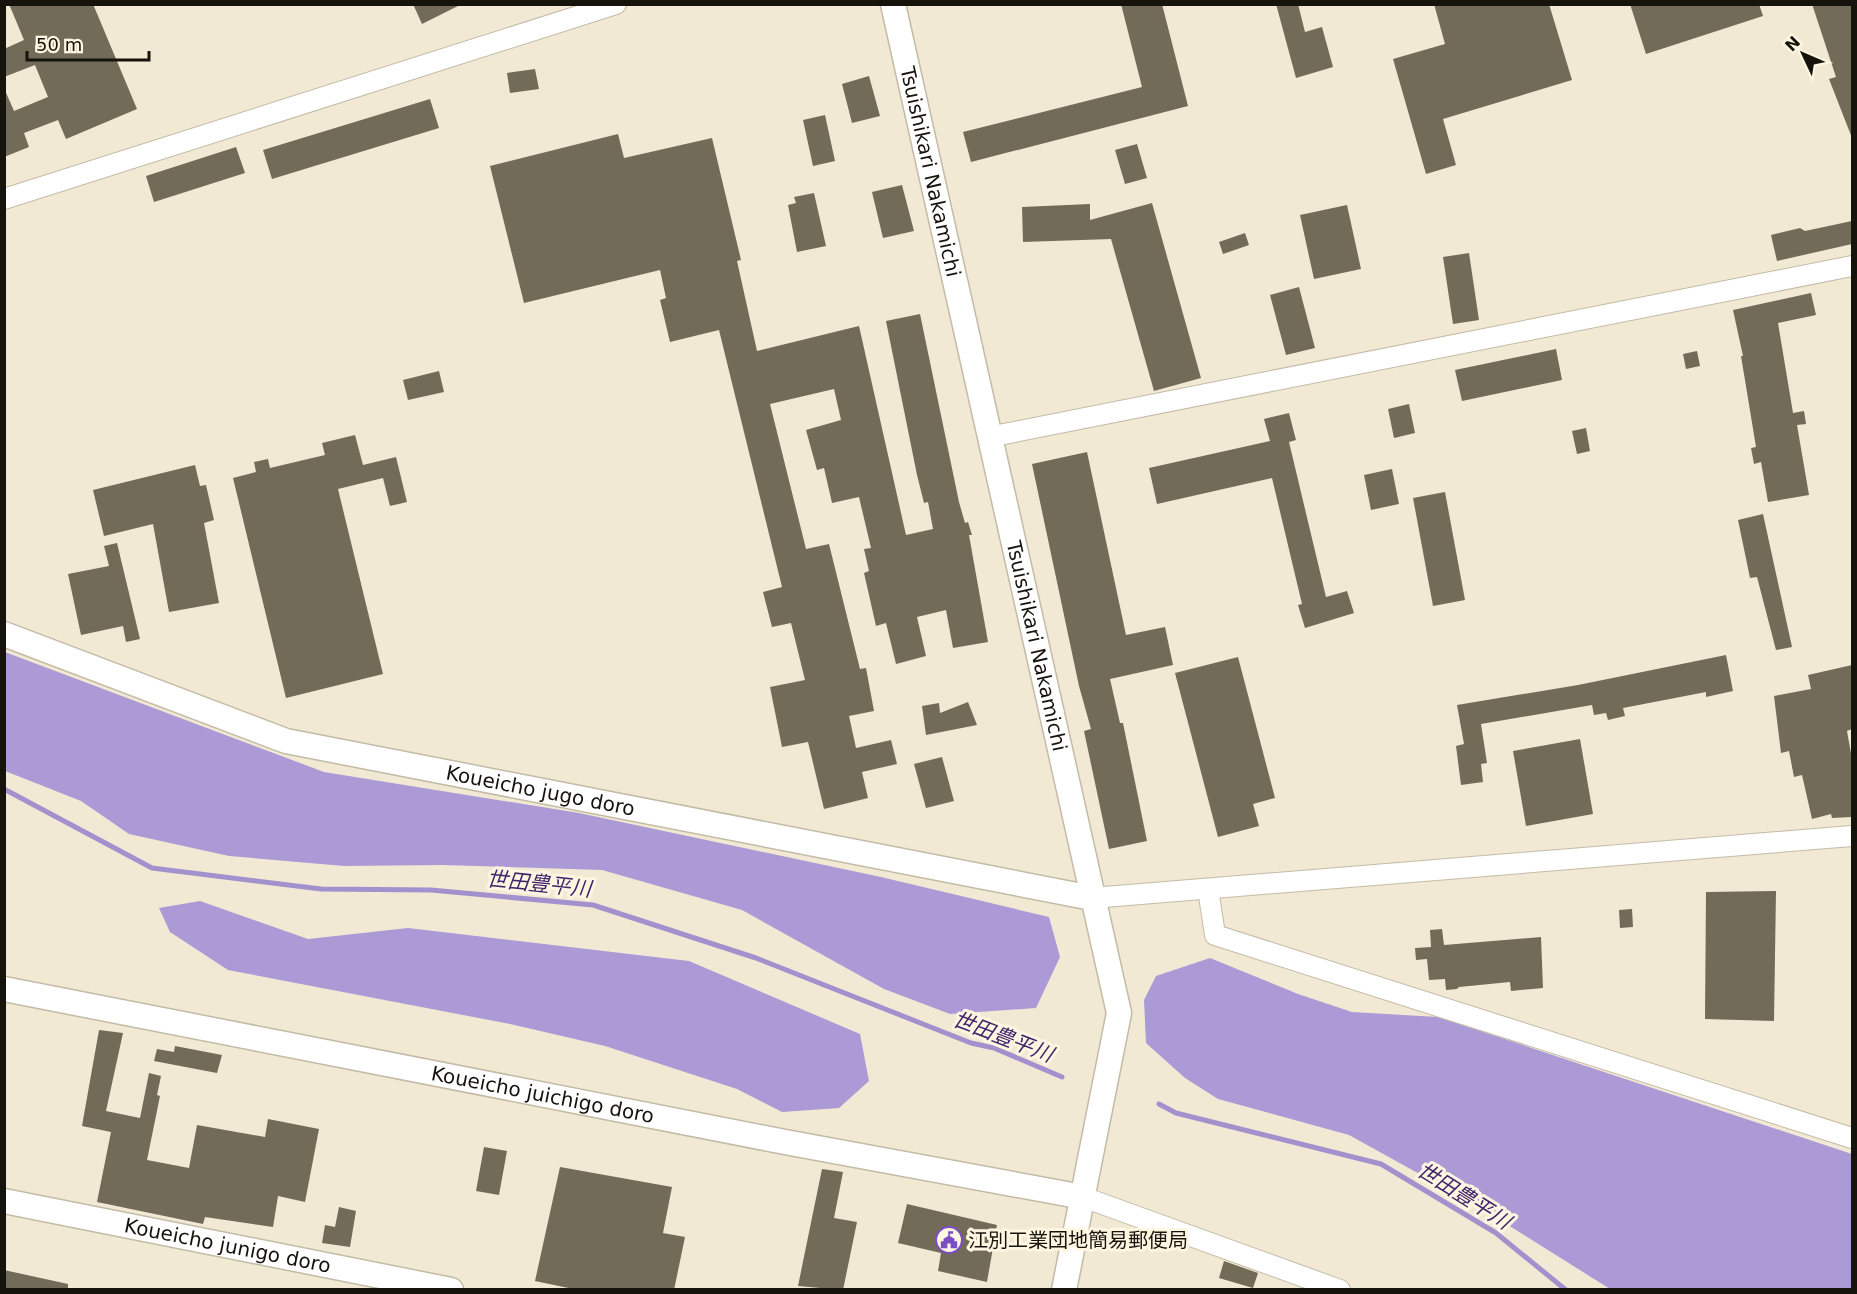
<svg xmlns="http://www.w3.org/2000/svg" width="1857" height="1294" viewBox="0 0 1857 1294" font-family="'DejaVu Sans','Noto Sans JP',sans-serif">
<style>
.forest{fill:#ac9ad6}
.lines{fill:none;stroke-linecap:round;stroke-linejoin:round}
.stream{stroke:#a391cd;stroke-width:5}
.building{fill:#726b58}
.minor-casing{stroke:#c4bba7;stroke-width:22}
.tertiary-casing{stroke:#c4bba7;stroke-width:27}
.minor{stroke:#fff;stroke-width:20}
.tertiary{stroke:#fff;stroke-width:24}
.labels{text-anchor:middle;stroke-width:6;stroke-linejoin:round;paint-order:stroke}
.street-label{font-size:20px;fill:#16130c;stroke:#fff6e1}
.poi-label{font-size:20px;fill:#16130c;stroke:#fff6e1;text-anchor:start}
.water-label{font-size:21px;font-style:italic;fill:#41256c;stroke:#fff6e1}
</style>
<rect width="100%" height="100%" fill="#f2e9d4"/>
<path class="forest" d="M5,652L324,772L579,813L881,877L1049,917L1060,957L1036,1008L950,1014L884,989L742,910L602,870L443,865L344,866L229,856L129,834L81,801L5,771Z
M200,901L308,939L408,928L689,961L860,1034L869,1081L839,1108L782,1112L737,1089L605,1046L510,1024L228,970L170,932L159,908Z
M1210,958L1298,994L1352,1012L1438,1017L1852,1154V1289H1610L1481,1208L1349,1135L1218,1099L1185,1078L1146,1043L1144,1000L1156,976Z"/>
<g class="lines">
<path class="stream" d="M4,789L152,868L321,889L431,890L593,905L756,958L971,1043L994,1048L1062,1077
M1159,1104L1176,1113L1381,1164L1496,1233L1566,1290"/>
</g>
<path class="building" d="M9,4H93L137,109L66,139L58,120L24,133L29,147L4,157V88L14,111L48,97L35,65L4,77V49L24,40Z
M413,4H462L422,24Z
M1121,4H1162L1188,106L971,162L963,132L1142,87Z
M1276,4H1298L1305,32L1322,27L1333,67L1296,78Z
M1434,4H1549L1572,80L1443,119L1456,165L1426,174L1393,59L1445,44Z
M1630,4H1759L1763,16L1646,54Z
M1812,4H1852V138L1829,79L1836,77Z
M535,69L539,89L510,93L507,73Z
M869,76L880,116L852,123L842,84Z
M430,99L439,128L272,179L263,150Z
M825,115L835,161L813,166L803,120Z
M618,134L624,158L712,138L741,260L737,261L757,351L859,326L906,535L933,529L928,502L924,503L917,475L886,321L920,314L959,502L965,523L968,522L972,535H969L988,642L953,648L946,610L917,617L926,656L896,664L886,623L876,626L864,573L869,571L864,549L871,548L859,497L832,503L824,468L817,470L806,430L841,420L834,389L770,404L806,549L829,544L860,669L866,668L874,711L849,716L856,748L891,740L897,764L862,772L868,798L824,809L808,742L782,747L770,687L805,680L791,623L772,627L763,592L782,587L719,330L670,342L660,300L666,298L660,270L524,303L490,166Z
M1137,144L1147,178L1125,184L1115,150Z
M236,147L245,173L154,202L146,176Z
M902,185L914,231L883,238L872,192Z
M814,193L826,246L797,252L788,205L796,203L794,197Z
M1152,203L1201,378L1154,391L1111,239L1023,242L1022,207L1090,204V220Z
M1347,205L1361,269L1314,279L1300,215Z
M1852,221V244L1777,261L1771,235L1800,228L1805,231Z
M1245,233L1249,245L1223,254L1219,242Z
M1469,253L1479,320L1453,324L1443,257Z
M1299,287L1315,348L1286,355L1270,295Z
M1811,293L1816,315L1778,323L1793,413L1804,411L1806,424L1797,425L1809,495L1768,502L1761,462L1754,464L1751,448L1756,447L1741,356H1743L1733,310Z
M1556,349L1562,380L1462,401L1455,370Z
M1697,351L1700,366L1686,369L1683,354Z
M439,371L444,392L408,400L403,380Z
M1409,404L1415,433L1394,438L1388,409Z
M1289,413L1296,440L1289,442L1326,597L1347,591L1354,613L1305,628L1298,605L1302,604L1272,478L1157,504L1149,468L1270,441L1264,419Z
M1586,428L1590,451L1577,454L1572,431Z
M355,435L363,465L396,457L407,502L390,506L383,478L338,489L383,674L286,698L233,478L256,472L254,462L268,459L270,468L325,455L322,443Z
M1087,452L1126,635L1165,627L1173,665L1110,679L1120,723H1123L1147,841L1109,849L1084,731L1091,729L1079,686L1032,464Z
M195,465L200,486L206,485L214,520L204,523L219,603L169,612L153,524L104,536L93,490Z
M1392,469L1399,504L1371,510L1364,475Z
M1445,492L1465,600L1433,606L1413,498Z
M1763,514L1792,647L1776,650L1757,577L1750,578L1738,520Z
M117,543L140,639L126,642L123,626L81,635L68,574L109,566L104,546Z
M1726,655L1733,691L1706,697V692L1623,708L1625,716L1608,720L1606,713L1594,715L1592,705L1481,724L1487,763L1481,764L1483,782L1461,785L1456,746L1464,744L1457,705L1578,685Z
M1238,657L1275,798L1253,804L1259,826L1218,837L1175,673Z
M1852,665V729L1847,731L1852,759V817L1832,818L1831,814L1812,819L1802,775L1794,777L1789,751L1781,753L1774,696L1811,689L1808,675Z
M968,702L977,725L926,735L922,706L939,703L940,713Z
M1580,739L1593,814L1526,826L1513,751Z
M942,757L954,801L926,808L914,764Z
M1776,891L1774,1021L1705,1019L1706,892Z
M1632,909L1633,927L1620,928L1619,910Z
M1442,929L1444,945L1541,937L1543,988L1511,991L1510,982L1459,987L1457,989L1446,990L1445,979L1429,980L1427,959L1416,960L1415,948L1431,947L1430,930Z
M99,1030L123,1033L106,1111L140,1118L149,1073L161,1076L157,1095L160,1096L147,1160L189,1168L197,1125L265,1137L268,1119L319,1129L305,1202L278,1196L273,1227L205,1217L203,1224L97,1202L111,1132L82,1126Z
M175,1046L222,1055L217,1073L154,1061L157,1049L174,1052Z
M484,1147L507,1151L499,1195L476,1191Z
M560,1167L672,1187L663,1233L685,1237L674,1290H578L535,1281Z
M822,1169L843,1172L834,1218L857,1222L843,1290L798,1286Z
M907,1204L997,1225L987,1282L938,1271L941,1253L898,1243Z
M339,1207L356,1211L350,1247L322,1243L325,1225L335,1227Z
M1224,1261L1258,1273L1253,1288L1219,1278Z
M4,1270L68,1284V1290H4Z"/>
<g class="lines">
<defs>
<path id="minor" d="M4,199L616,4
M989,437L1852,266
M1208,889L1215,935L1852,1138
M1092,898L1852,836
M1083,1197L1340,1290"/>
<g id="tertiary">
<path id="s1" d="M893,4L1119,1013L1064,1290"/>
<path id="s2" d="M4,634L286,741L1092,898"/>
<path id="s3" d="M4,989L785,1142L1083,1197"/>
<path id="s4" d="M4,1201L451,1290"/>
</g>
</defs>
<use href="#minor" class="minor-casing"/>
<use href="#tertiary" class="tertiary-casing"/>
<use href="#minor" class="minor"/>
<use href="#tertiary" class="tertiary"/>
</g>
<defs>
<symbol id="civic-ring" viewBox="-11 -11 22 22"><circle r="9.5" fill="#fff6e1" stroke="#7b4dc5" stroke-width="1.5"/><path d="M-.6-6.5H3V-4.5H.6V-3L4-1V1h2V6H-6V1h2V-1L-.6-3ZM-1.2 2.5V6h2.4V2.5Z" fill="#7b4dc5"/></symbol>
</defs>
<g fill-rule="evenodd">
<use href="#civic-ring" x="934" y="1225" width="30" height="30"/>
</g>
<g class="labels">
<g class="street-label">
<text dy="7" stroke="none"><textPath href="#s1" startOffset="172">Tsuishikari Nakamichi</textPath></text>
<text dy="7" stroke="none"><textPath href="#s1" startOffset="658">Tsuishikari Nakamichi</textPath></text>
<text dy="7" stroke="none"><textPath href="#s2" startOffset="561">Koueicho jugo doro</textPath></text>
<text dy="7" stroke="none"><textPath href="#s3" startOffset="549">Koueicho juichigo doro</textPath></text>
<text dy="7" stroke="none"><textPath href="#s4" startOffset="228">Koueicho junigo doro</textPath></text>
</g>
<g class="poi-label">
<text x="968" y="1247">江別工業団地簡易郵便局</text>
</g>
<g class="water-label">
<text transform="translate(539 884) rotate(6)" y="7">世田豊平川</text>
<text transform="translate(1003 1037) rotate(21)" y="7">世田豊平川</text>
<text transform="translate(1464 1196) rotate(32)" y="7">世田豊平川</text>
</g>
</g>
<rect width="1857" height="1294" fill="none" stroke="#16130c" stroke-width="12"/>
<g transform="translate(1803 54) rotate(314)" stroke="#fff6e1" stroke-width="4.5" paint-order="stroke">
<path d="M0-4.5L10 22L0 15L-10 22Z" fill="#16130c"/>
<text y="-9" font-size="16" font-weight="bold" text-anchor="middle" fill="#16130c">N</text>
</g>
<path d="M27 51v9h122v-9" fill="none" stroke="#16130c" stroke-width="3"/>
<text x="36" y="51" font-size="18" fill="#16130c" stroke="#fff6e1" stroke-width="4.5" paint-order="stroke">50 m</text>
</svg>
